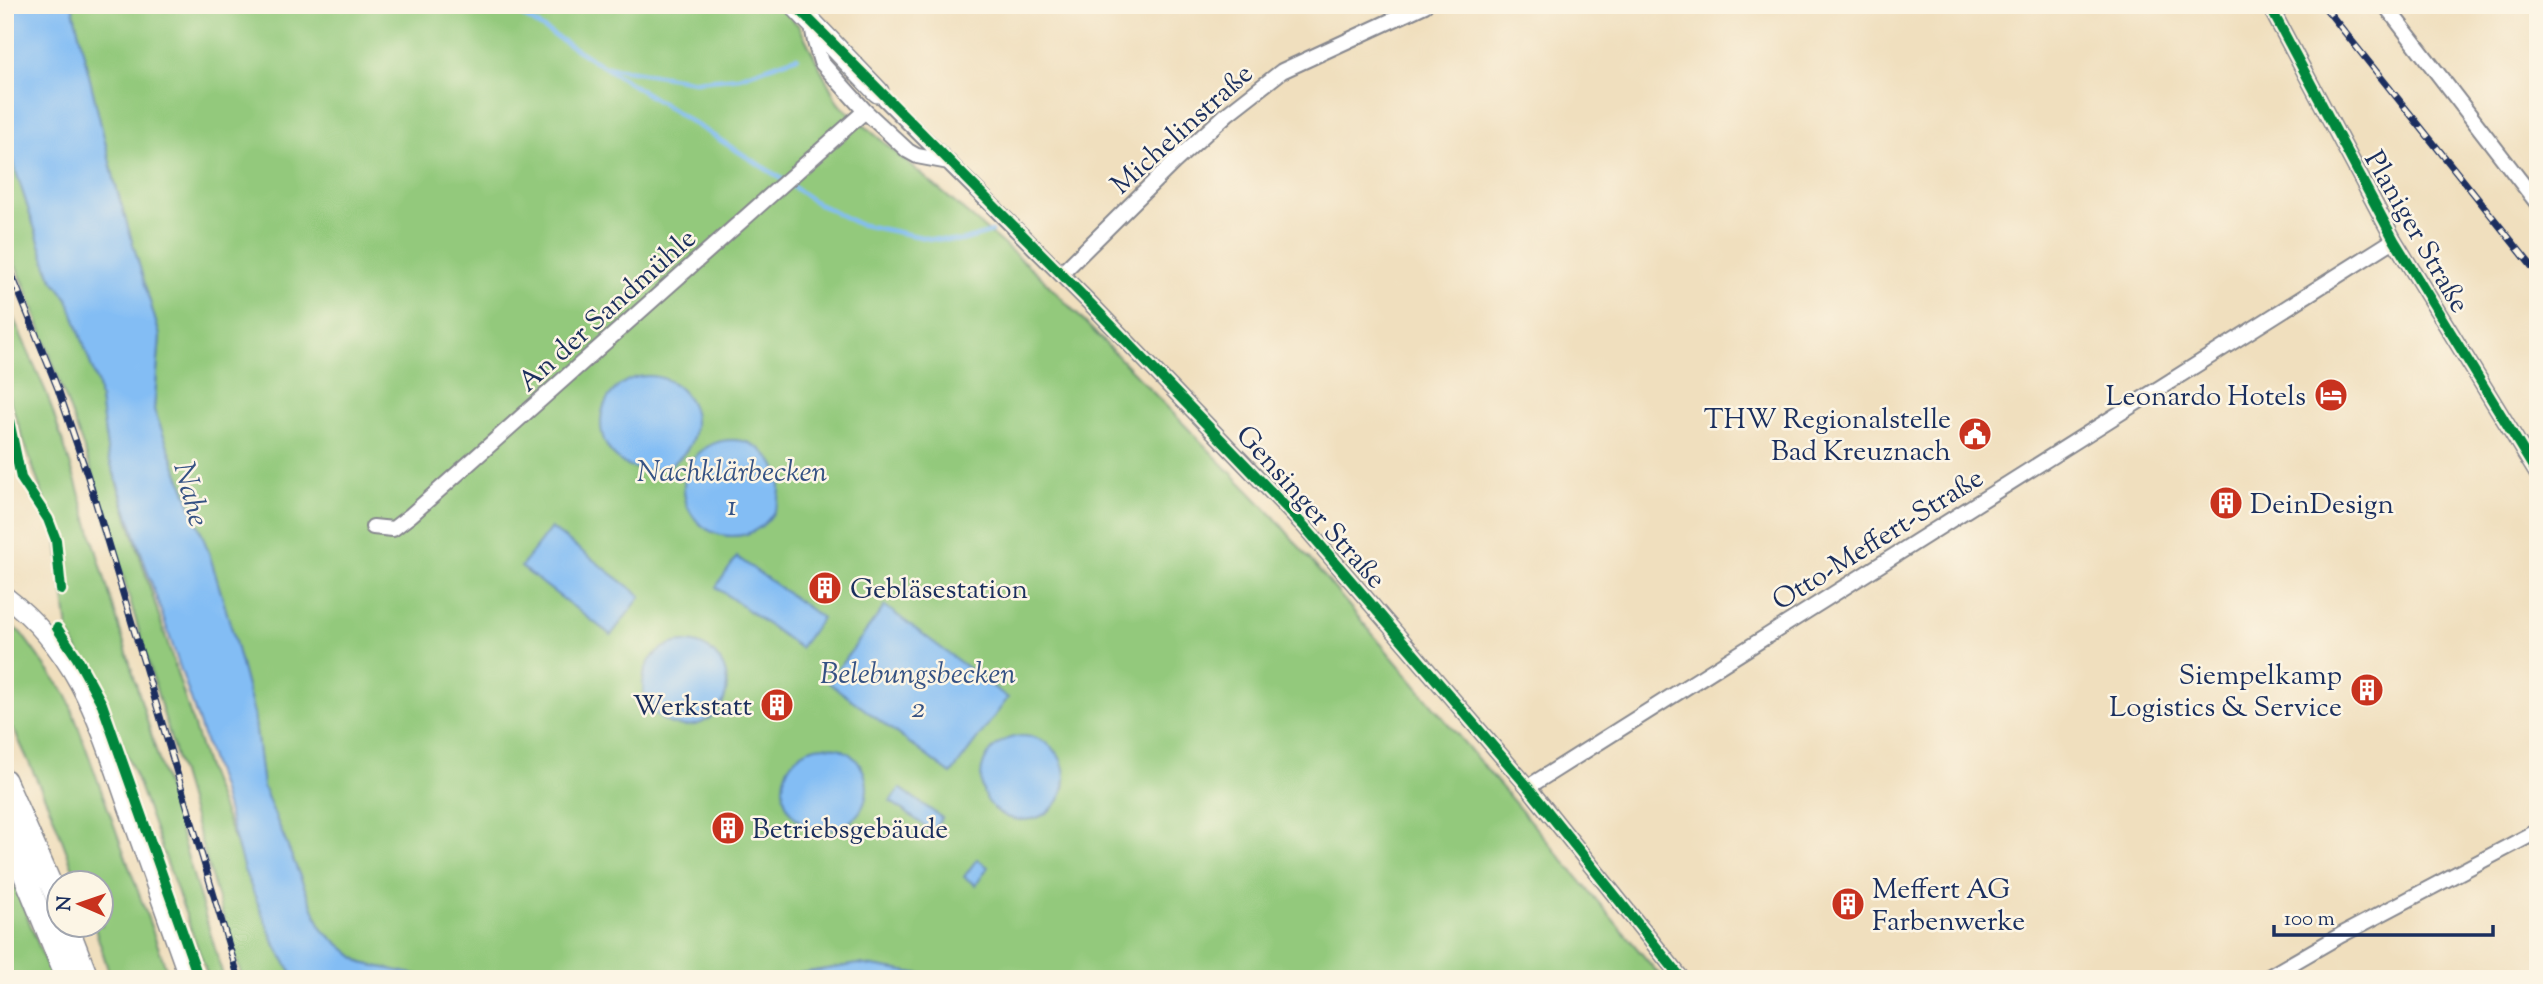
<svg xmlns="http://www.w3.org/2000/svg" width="2543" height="984" viewBox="0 0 2543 984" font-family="'Sorts Mill Goudy',serif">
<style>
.green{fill:#93c97b;stroke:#577c6c;stroke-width:2}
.water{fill:#83bdf4;stroke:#4f76a9;stroke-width:2}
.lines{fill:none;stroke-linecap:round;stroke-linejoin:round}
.stream{stroke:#83bdf4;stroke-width:4.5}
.minor-casing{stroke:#86878e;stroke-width:18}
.major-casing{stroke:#86878e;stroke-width:21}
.highway-casing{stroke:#86878e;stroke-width:24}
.minor{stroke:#fff;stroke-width:14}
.major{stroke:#fff;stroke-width:18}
.highway{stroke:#fff;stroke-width:21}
.rail-casing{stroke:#1b2f5e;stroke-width:7}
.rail{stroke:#fcf5e5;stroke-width:4.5;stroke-dasharray:13;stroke-linecap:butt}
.cycleway-casing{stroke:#fcf5e5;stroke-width:15}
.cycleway{stroke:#00873e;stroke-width:10}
.labels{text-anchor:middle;stroke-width:5;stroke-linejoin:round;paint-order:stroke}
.street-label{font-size:28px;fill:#1b2f5e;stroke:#fcf5e5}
.poi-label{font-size:28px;fill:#1b2f5e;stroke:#fcf5e5;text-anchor:end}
.water-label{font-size:30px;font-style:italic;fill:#355284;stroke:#fcf5e5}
</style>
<rect width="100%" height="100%" fill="#fcf5e5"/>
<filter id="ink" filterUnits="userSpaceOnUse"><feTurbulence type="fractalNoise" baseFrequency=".0143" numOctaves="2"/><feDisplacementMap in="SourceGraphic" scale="14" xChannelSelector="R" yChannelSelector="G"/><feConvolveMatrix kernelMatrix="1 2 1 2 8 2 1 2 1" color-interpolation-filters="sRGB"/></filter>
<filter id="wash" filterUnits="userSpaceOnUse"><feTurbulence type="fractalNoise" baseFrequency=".00686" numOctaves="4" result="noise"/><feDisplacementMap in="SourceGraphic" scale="28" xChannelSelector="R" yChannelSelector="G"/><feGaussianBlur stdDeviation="1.57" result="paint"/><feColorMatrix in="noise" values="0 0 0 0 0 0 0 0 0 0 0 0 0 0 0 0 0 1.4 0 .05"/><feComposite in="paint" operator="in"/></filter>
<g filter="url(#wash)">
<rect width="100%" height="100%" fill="#f0dfbe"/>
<path class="green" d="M72,5H777L799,26L838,103L1037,273L1275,518L1663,979H952L859,964L763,979H435L362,963L322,930L263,787L254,714L232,630L209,553L154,410L160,336L115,183Z
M5,138L50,275L68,299L98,385L108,455L209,774L274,942L295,979H243L231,944L93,474L25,286L5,243Z
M5,299L47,394L76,482L224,979H209L136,777L110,715L68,631L57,537L5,386Z
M5,621L21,633L67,696L170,979H111L94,925H102V883L78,882L52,813L16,734L5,719Z
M5,861L52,979H5Z"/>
<path class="water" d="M5,5H72L115,183L160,336L154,410L209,553L232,630L254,714L263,787L322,930L362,963L435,979H295L274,942L244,870L221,788L108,455L98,385L68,299L50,275L5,138Z
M601 423a47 47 0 1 1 94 0a47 47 0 1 1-94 0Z
M684 488a48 48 0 1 1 96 0a48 48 0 1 1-96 0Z
M551,528L641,596L611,635L521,567Z
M737,557L822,618L800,648L716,587Z
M885,606L1008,698L951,774L828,682Z
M643 684a42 42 0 1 1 84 0a42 42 0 1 1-84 0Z
M981 778a42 42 0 1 1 84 0a42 42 0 1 1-84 0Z
M783 788a42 42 0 1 1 84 0a42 42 0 1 1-84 0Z
M900,788L942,818L932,831L890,801Z
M977,859L988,867L976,885L964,877Z
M859,964L952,979H763Z"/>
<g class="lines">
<path class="stream" d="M506,5L782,179
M607,67L695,81L739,77L797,57
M789,184L815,202L858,224L931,239L961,241L992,232"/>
</g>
</g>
<g filter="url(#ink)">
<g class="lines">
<defs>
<path id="minor" d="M2269,5L2394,240L2538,475
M2385,5L2538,204
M812,25L815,42L821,62L865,111L908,151L917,156L949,162
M878,92L1091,304L1304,526L1528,787L1682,979
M1061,274L1174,162L1227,114L1282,71L1425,5
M373,527L393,529L411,515L865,111
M1528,787L2394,240
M2265,979L2341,935L2538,831"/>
<path id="major" d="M5,596C81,654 100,728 130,813C150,868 169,924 189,979"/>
<path id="highway" d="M795,5L878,92
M5,780L60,905
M5,828L67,979
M67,925L88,979"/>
</defs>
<use href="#minor" class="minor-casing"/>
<use href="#major" class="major-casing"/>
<use href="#highway" class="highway-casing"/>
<use href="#minor" class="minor"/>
<use href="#major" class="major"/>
<use href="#highway" class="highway"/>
<defs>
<path id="rail" d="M2323,5L2538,274
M5,258L58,389L88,477L239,979"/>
</defs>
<use href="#rail" class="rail-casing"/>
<use href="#rail" class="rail"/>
<defs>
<path id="cycleway" d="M795,5L1091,304L1304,526L1528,787L1682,979
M2269,5L2394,240L2538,475
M5,401L21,478L48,519L56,540L61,590
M57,628L77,658L102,704L199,979"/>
</defs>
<use href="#cycleway" class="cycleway-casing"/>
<use href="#cycleway" class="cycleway"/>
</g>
</g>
<defs>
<symbol id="hotel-disc" viewBox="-11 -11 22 22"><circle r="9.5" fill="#c8321e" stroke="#fcf5e5"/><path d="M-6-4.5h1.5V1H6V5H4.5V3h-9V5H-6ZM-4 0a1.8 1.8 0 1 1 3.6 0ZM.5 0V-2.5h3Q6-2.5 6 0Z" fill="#fff"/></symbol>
<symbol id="civic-disc" viewBox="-11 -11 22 22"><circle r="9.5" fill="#c8321e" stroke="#fcf5e5"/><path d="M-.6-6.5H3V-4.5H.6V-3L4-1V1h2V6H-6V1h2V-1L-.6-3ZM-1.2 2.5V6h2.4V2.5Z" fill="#fff"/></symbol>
<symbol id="building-disc" viewBox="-11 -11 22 22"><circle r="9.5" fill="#c8321e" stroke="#fcf5e5"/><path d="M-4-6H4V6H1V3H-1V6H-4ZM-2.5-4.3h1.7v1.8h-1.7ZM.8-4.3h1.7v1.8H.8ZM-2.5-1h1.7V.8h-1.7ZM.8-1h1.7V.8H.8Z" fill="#fff"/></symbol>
</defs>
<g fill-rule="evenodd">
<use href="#hotel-disc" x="2312" y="376" width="38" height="38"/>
<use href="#civic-disc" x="1956" y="415" width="38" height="38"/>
<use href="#building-disc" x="2207" y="484" width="38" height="38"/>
<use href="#building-disc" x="806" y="569" width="38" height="38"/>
<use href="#building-disc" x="2348" y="671" width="38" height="38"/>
<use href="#building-disc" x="758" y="686" width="38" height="38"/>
<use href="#building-disc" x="709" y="809" width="38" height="38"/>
<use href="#building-disc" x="1829" y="885" width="38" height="38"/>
</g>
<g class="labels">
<g class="street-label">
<text transform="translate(1181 128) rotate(-42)" y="10">Michelinstraße</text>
<text transform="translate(2418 231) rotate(60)" y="10">Planiger Straße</text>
<text transform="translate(606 309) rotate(-42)" y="10">An der Sandmühle</text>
<text transform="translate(1312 506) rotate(48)" y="10">Gensinger Straße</text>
<text transform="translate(1877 538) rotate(-32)" y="10">Otto-Meffert-Straße</text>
</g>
<g class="poi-label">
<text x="2306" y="405">Leonardo Hotels</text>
<text x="1951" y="428">THW Regionalstelle<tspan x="1951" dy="32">Bad Kreuznach</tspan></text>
<text x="2250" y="513" text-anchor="start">DeinDesign</text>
<text x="850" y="598" text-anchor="start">Gebläsestation</text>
<text x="2342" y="684">Siempelkamp<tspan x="2342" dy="32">Logistics &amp; Service</tspan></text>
<text x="752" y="715">Werkstatt</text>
<text x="752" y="838" text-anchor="start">Betriebsgebäude</text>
<text x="1872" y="898" text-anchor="start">Meffert AG<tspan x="1872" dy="32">Farbenwerke</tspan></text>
</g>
<g class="water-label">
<text x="732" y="481">Nachklärbecken<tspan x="732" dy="34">1</tspan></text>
<text transform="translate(192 494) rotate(75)" y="10">Nahe</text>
<text x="918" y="683">Belebungsbecken<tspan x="918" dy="34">2</tspan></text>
</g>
</g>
<rect width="2543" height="984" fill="none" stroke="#fcf5e5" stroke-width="28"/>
<g transform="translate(80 904) rotate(272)"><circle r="33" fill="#fcf5e5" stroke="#a2a6af" stroke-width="2"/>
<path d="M0-5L12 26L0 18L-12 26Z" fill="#c8321e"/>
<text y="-10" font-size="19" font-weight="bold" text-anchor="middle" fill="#1b2f5e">N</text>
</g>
<path d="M2274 925v10h219v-10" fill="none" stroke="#1b2f5e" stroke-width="3.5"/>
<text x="2284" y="925" font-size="21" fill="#1b2f5e" stroke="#fcf5e5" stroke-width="5" paint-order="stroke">100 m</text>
</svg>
